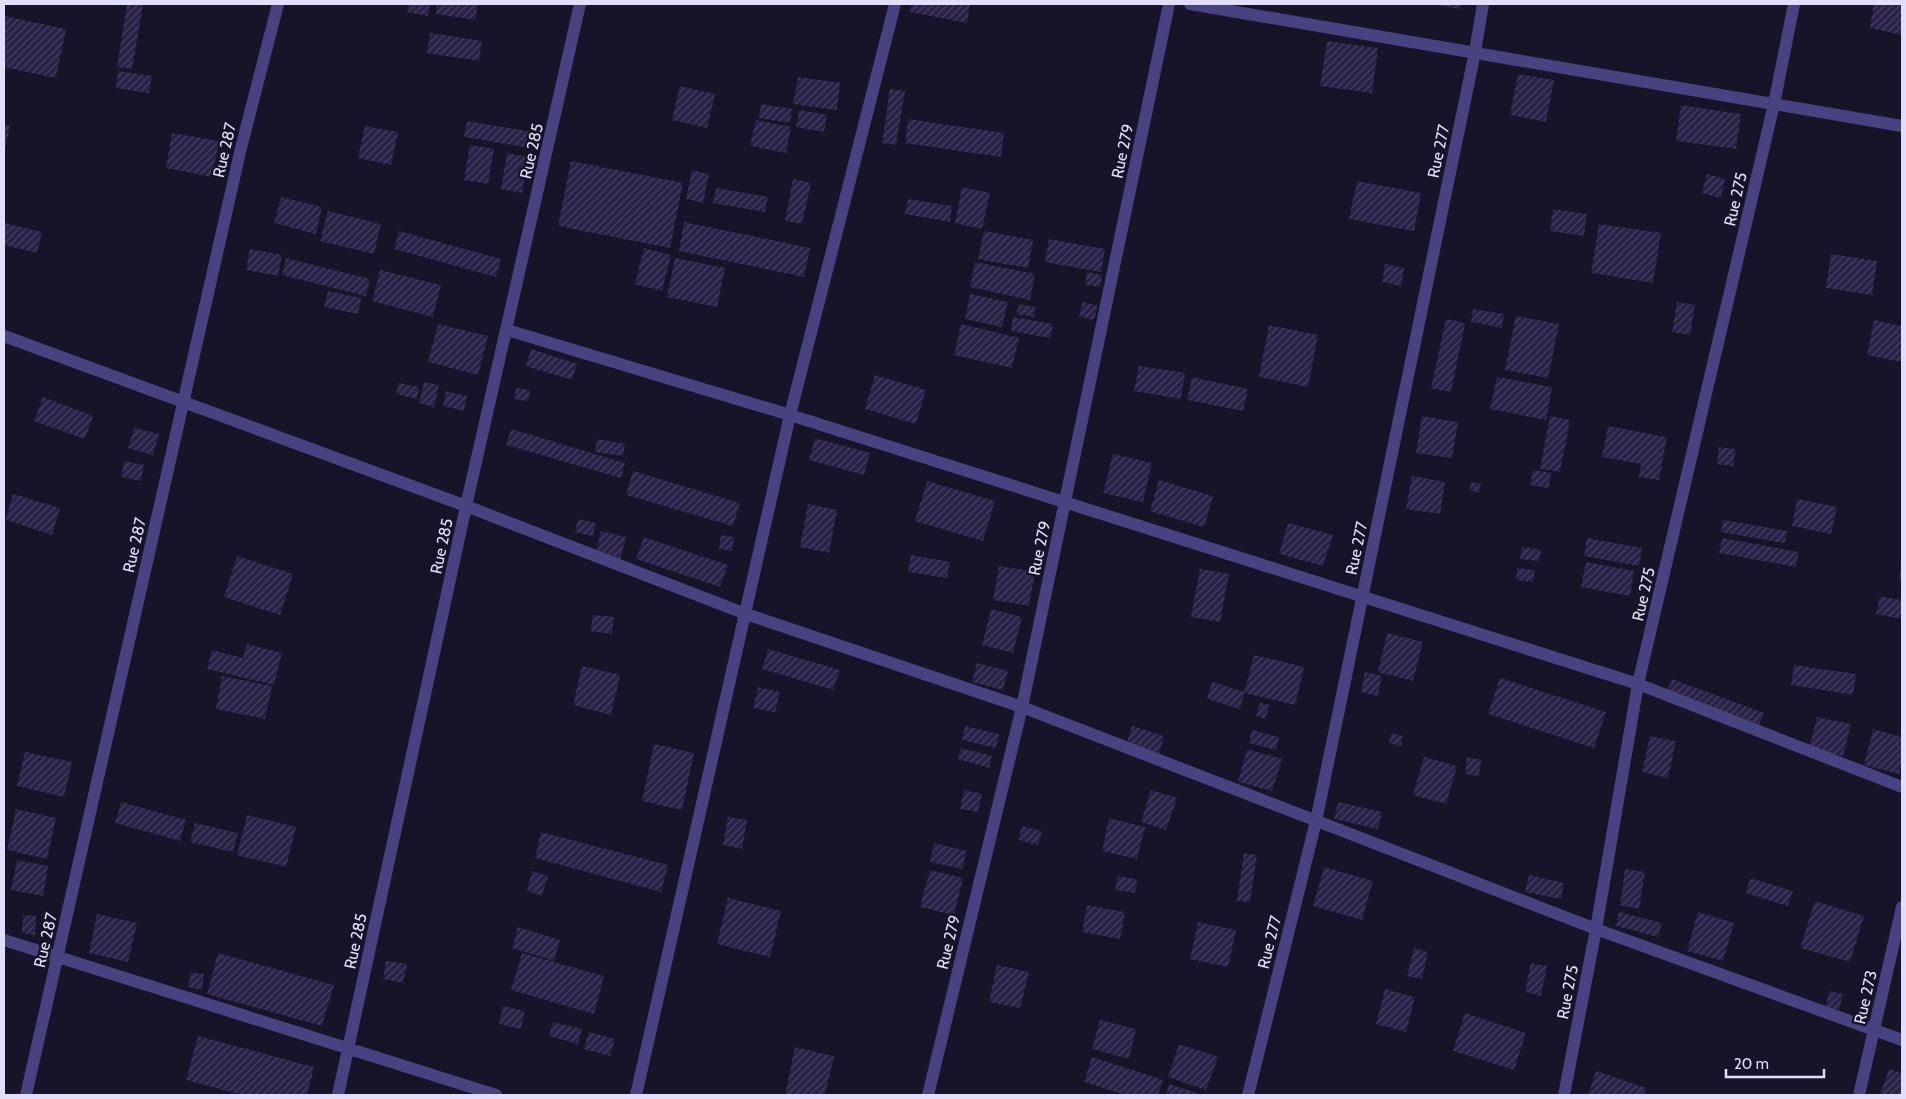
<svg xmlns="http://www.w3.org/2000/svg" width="1906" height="1099" viewBox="0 0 1906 1099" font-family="Cabin,sans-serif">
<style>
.building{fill:url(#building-hatch)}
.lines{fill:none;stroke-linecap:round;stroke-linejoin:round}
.minor{stroke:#474381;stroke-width:12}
.labels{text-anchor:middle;stroke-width:5;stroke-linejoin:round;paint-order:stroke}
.street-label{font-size:16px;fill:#e1defb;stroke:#171328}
</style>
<defs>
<pattern id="building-hatch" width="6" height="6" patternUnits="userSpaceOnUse" patternTransform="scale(1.25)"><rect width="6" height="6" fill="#292147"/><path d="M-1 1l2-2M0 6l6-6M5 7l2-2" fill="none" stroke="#484162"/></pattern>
</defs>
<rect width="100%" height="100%" fill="#171328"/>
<path class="building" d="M127,4L143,5L132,69L117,67Z
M409,4H430L428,16L407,12Z
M437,4H478L475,20L436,14Z
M911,4H970L967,23L910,12Z
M1431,4H1462L1461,9Z
M1874,4H1902V35L1870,28Z
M4,16L66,29L56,78L4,67Z
M430,33L482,41L479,61L427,53Z
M1327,41L1378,48L1372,93L1320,86Z
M118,71L152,76L149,93L116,88Z
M1518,74L1554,80L1546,122L1510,115Z
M798,77L840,83L837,110L793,104Z
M680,86L715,94L707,128L672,120Z
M890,89L905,91L896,145L882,143Z
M761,104L792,109L790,123L759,118Z
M1681,105L1741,114L1736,149L1676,141Z
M799,110L827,115L824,132L796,127Z
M908,119L1004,133L1001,157L905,143Z
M756,120L791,127L786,153L750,146Z
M467,121L533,132L530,148L464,137Z
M4,125L10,126L5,149H4Z
M365,126L398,132L391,165L358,158Z
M172,133L219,141L212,177L166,168Z
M470,145L494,149L488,184L464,180Z
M507,153L528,157L522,193L501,189Z
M571,161L683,183L670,248L558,226Z
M692,170L709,174L703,203L686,199Z
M1707,174L1725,179L1721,198L1702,193Z
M793,179L811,183L802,224L785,221Z
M1357,181L1421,193L1414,231L1349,219Z
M962,187L990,193L982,229L955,223Z
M716,188L768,197L765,212L713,203Z
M281,197L322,207L316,234L274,223Z
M908,199L952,206L950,222L905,214Z
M1553,209L1587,214L1584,236L1550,231Z
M328,211L381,224L374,254L320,241Z
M684,222L810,248L804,277L679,251Z
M4,223L42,232L37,253L4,245Z
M1599,224L1661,233L1653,283L1591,273Z
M399,231L501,259L496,277L394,249Z
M984,231L1033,240L1028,268L978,259Z
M1049,239L1105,249L1101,272L1045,262Z
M644,248L671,255L662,291L635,284Z
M250,249L282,255L278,276L246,270Z
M1831,254L1877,261L1872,295L1826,288Z
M286,258L370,279L366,296L282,275Z
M675,258L725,268L717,307L667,297Z
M975,262L1035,274L1030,300L970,287Z
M1385,264L1404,268L1401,286L1382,282Z
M380,270L441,285L433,317L372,301Z
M1087,272L1102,275L1100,287L1085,285Z
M328,291L361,298L358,314L324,307Z
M970,294L1008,302L1002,327L965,319Z
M1083,302L1098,306L1094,320L1079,316Z
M1677,302L1695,305L1690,335L1672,332Z
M1019,304L1035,307L1034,317L1016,314Z
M1473,309L1504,314L1502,328L1471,322Z
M1516,316L1559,324L1548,378L1505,370Z
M1013,317L1053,324L1050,338L1011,331Z
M1446,319L1465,323L1451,392L1431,388Z
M1874,320L1902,326V362L1867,355Z
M438,324L488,336L478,375L428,362Z
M961,324L1019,338L1012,368L954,355Z
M1269,325L1318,335L1308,387L1259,377Z
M531,349L577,364L572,380L526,366Z
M1139,366L1185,373L1181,399L1134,391Z
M875,375L926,390L916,424L865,409Z
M1192,377L1248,389L1243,411L1187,400Z
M1497,377L1552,387L1546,420L1490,409Z
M424,382L439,385L434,407L419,403Z
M399,383L419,387L417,399L396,394Z
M516,388L530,390L528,401L514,399Z
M446,391L467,396L464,411L443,406Z
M43,397L93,416L85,439L34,421Z
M1422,416L1458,422L1452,458L1416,453Z
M1550,416L1570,420L1560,472L1540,469Z
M1608,426L1667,437L1659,480L1639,477L1641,464L1602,457Z
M134,428L159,434L153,455L128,448Z
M511,429L625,463L621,478L506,445Z
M815,438L870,453L864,475L809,460Z
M597,439L625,444L623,456L595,452Z
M1719,447L1736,449L1733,466L1717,464Z
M1113,454L1152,463L1143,502L1103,493Z
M124,461L144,465L141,481L121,477Z
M1533,470L1551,473L1549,488L1530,485Z
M633,471L740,503L733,526L626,495Z
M1412,476L1445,482L1440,514L1406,509Z
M1159,480L1213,496L1204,527L1150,511Z
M927,481L995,501L983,541L915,521Z
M1471,482L1481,484L1479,493L1470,490Z
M13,494L60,508L52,535L6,520Z
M1797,499L1837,507L1831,534L1792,526Z
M808,504L837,510L829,553L800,547Z
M578,519L596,523L593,536L575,532Z
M1723,520L1787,531L1785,543L1721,532Z
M1288,523L1333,535L1323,566L1279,554Z
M601,531L626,537L620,561L595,555Z
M721,535L734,537L732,551L719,549Z
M644,537L728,565L720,587L636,559Z
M1587,538L1642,548L1639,566L1584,556Z
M1722,538L1799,552L1796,567L1719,553Z
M1522,547L1541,550L1539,561L1520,559Z
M911,555L950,562L947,578L908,572Z
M237,556L293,574L280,615L224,597Z
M1586,562L1634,571L1630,596L1581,587Z
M1901,562H1902V580H1899Z
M999,566L1035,572L1029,606L993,600Z
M1517,568L1535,570L1533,582L1516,580Z
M1200,569L1229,574L1220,622L1191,617Z
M1880,596L1902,600V619L1876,614Z
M991,609L1022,617L1013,653L982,645Z
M593,615L614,617L612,634L591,631Z
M1387,633L1423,642L1413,681L1378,672Z
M247,644L282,653L274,685L207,669L212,650L243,658Z
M768,649L840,670L833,690L762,669Z
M1254,655L1304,667L1295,705L1244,693Z
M977,663L1008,671L1003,690L972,682Z
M1794,665L1856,674L1853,695L1791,685Z
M582,666L620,675L611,715L573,705Z
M1365,672L1382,676L1378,696L1361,692Z
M222,676L272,686L265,719L216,709Z
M1500,678L1606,712L1594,748L1488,714Z
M1672,679L1764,713L1759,725L1667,691Z
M1212,682L1245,692L1240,709L1207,699Z
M758,687L780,692L775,712L753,708Z
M1260,703L1270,705L1265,719L1256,716Z
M1817,717L1851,724L1843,756L1809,748Z
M965,726L999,734L996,748L962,740Z
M1132,726L1164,736L1159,755L1126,745Z
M1873,729L1902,737V762L1899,774L1864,765Z
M1252,730L1279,737L1276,750L1249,743Z
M1391,733L1403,736L1401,746L1389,743Z
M1650,736L1676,741L1668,778L1642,772Z
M654,744L694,753L682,810L642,801Z
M961,748L992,756L989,768L958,759Z
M1247,749L1282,759L1272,791L1238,782Z
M25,752L72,762L64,797L17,786Z
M1424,757L1457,766L1446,804L1413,795Z
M1467,757L1481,760L1479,776L1465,774Z
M964,790L982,794L978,812L960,809Z
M1151,790L1177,798L1166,830L1141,822Z
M121,802L186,820L180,841L115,823Z
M1338,802L1382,812L1378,829L1334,819Z
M16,809L56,818L47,859L7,850Z
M247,815L296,827L286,867L237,855Z
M728,817L747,820L742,849L723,845Z
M1109,818L1145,827L1137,859L1102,851Z
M195,823L238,833L233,852L190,842Z
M1022,826L1042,831L1038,845L1018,840Z
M541,832L668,865L661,892L535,858Z
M934,843L967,851L962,869L930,862Z
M1244,853L1257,855L1250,902L1237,901Z
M17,860L48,866L43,896L11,890Z
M1324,867L1373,881L1362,920L1313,906Z
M1625,869L1645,872L1639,909L1620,905Z
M930,870L963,878L954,915L920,907Z
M532,871L548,876L542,896L527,891Z
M1529,875L1564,883L1561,899L1525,892Z
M1118,876L1137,879L1135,893L1115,890Z
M1750,878L1793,891L1788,906L1746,893Z
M728,898L781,911L770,957L717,944Z
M1815,901L1864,916L1850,962L1800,948Z
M1087,905L1125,912L1120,939L1082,932Z
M1619,912L1662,923L1658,937L1616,926Z
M1698,912L1734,923L1723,961L1687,951Z
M97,914L137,923L128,962L89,953Z
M23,915L36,916L35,935L22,933Z
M1198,922L1236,930L1228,967L1190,959Z
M518,927L560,940L554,961L512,948Z
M1414,948L1428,952L1422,979L1407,976Z
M218,953L334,985L322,1026L207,994Z
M522,953L604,976L594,1014L511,990Z
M386,961L407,964L403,983L383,979Z
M1531,963L1547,966L1541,996L1525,992Z
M997,965L1029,972L1020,1008L989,1002Z
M191,972L204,974L202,990L188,987Z
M1385,989L1415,997L1406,1032L1376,1024Z
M1829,991L1843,994L1839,1010L1826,1007Z
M503,1006L525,1011L521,1029L499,1024Z
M1465,1013L1526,1033L1514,1070L1453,1051Z
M1100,1020L1136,1029L1129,1059L1092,1049Z
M553,1022L582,1029L578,1044L549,1036Z
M589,1032L615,1039L610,1056L584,1049Z
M198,1036L314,1067L307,1095H243L186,1080Z
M1179,1044L1218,1057L1206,1090L1168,1077Z
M795,1047L834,1056L825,1095H785Z
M1092,1057L1163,1080L1158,1095H1125L1084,1082Z
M1889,1069L1902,1073V1095H1880Z
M1596,1071L1646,1088L1644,1095H1588Z
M1169,1084L1197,1093L1196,1095H1166Z"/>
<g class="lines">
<path class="minor" d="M1190,4L1902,126
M507,330L790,415L1638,684L1902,787
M4,336L466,506L746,614L1022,707L1596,929L1902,1040
M4,940L496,1095
M26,1095L241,148L278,4
M338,1095L466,506L580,4
M636,1095L790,415L895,4
M928,1095L1022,707L1169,4
M1248,1095L1316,821L1475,52L1483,4
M1564,1095L1596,929L1638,684L1774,104L1794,4
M1859,1095L1902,907"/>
</g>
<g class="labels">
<g class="street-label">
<text transform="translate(224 150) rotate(-77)" y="6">Rue 287</text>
<text transform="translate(531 151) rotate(-77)" y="6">Rue 285</text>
<text transform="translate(1122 151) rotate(-78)" y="6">Rue 279</text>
<text transform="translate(1438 151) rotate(-78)" y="6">Rue 277</text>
<text transform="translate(1735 199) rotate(-77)" y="6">Rue 275</text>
<text transform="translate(134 545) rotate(-77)" y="6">Rue 287</text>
<text transform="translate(441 546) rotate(-78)" y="6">Rue 285</text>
<text transform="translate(1039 548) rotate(-78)" y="6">Rue 279</text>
<text transform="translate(1356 548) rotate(-78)" y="6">Rue 277</text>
<text transform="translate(1643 594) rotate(-77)" y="6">Rue 275</text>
<text transform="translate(45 940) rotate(-77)" y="6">Rue 287</text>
<text transform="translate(355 941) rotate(-78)" y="6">Rue 285</text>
<text transform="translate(948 942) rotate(-76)" y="6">Rue 279</text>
<text transform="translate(1269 942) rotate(-76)" y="6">Rue 277</text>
<text transform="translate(1567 992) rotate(-79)" y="6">Rue 275</text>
<text transform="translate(1865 997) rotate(-77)" y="6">Rue 273</text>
</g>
</g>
<rect width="1906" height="1099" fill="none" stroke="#e1defb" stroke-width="10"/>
<path d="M1726 1069v8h98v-8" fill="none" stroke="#e1defb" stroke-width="2.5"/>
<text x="1734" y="1069" font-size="15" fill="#e1defb" stroke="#171328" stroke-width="4" paint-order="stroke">20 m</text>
</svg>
